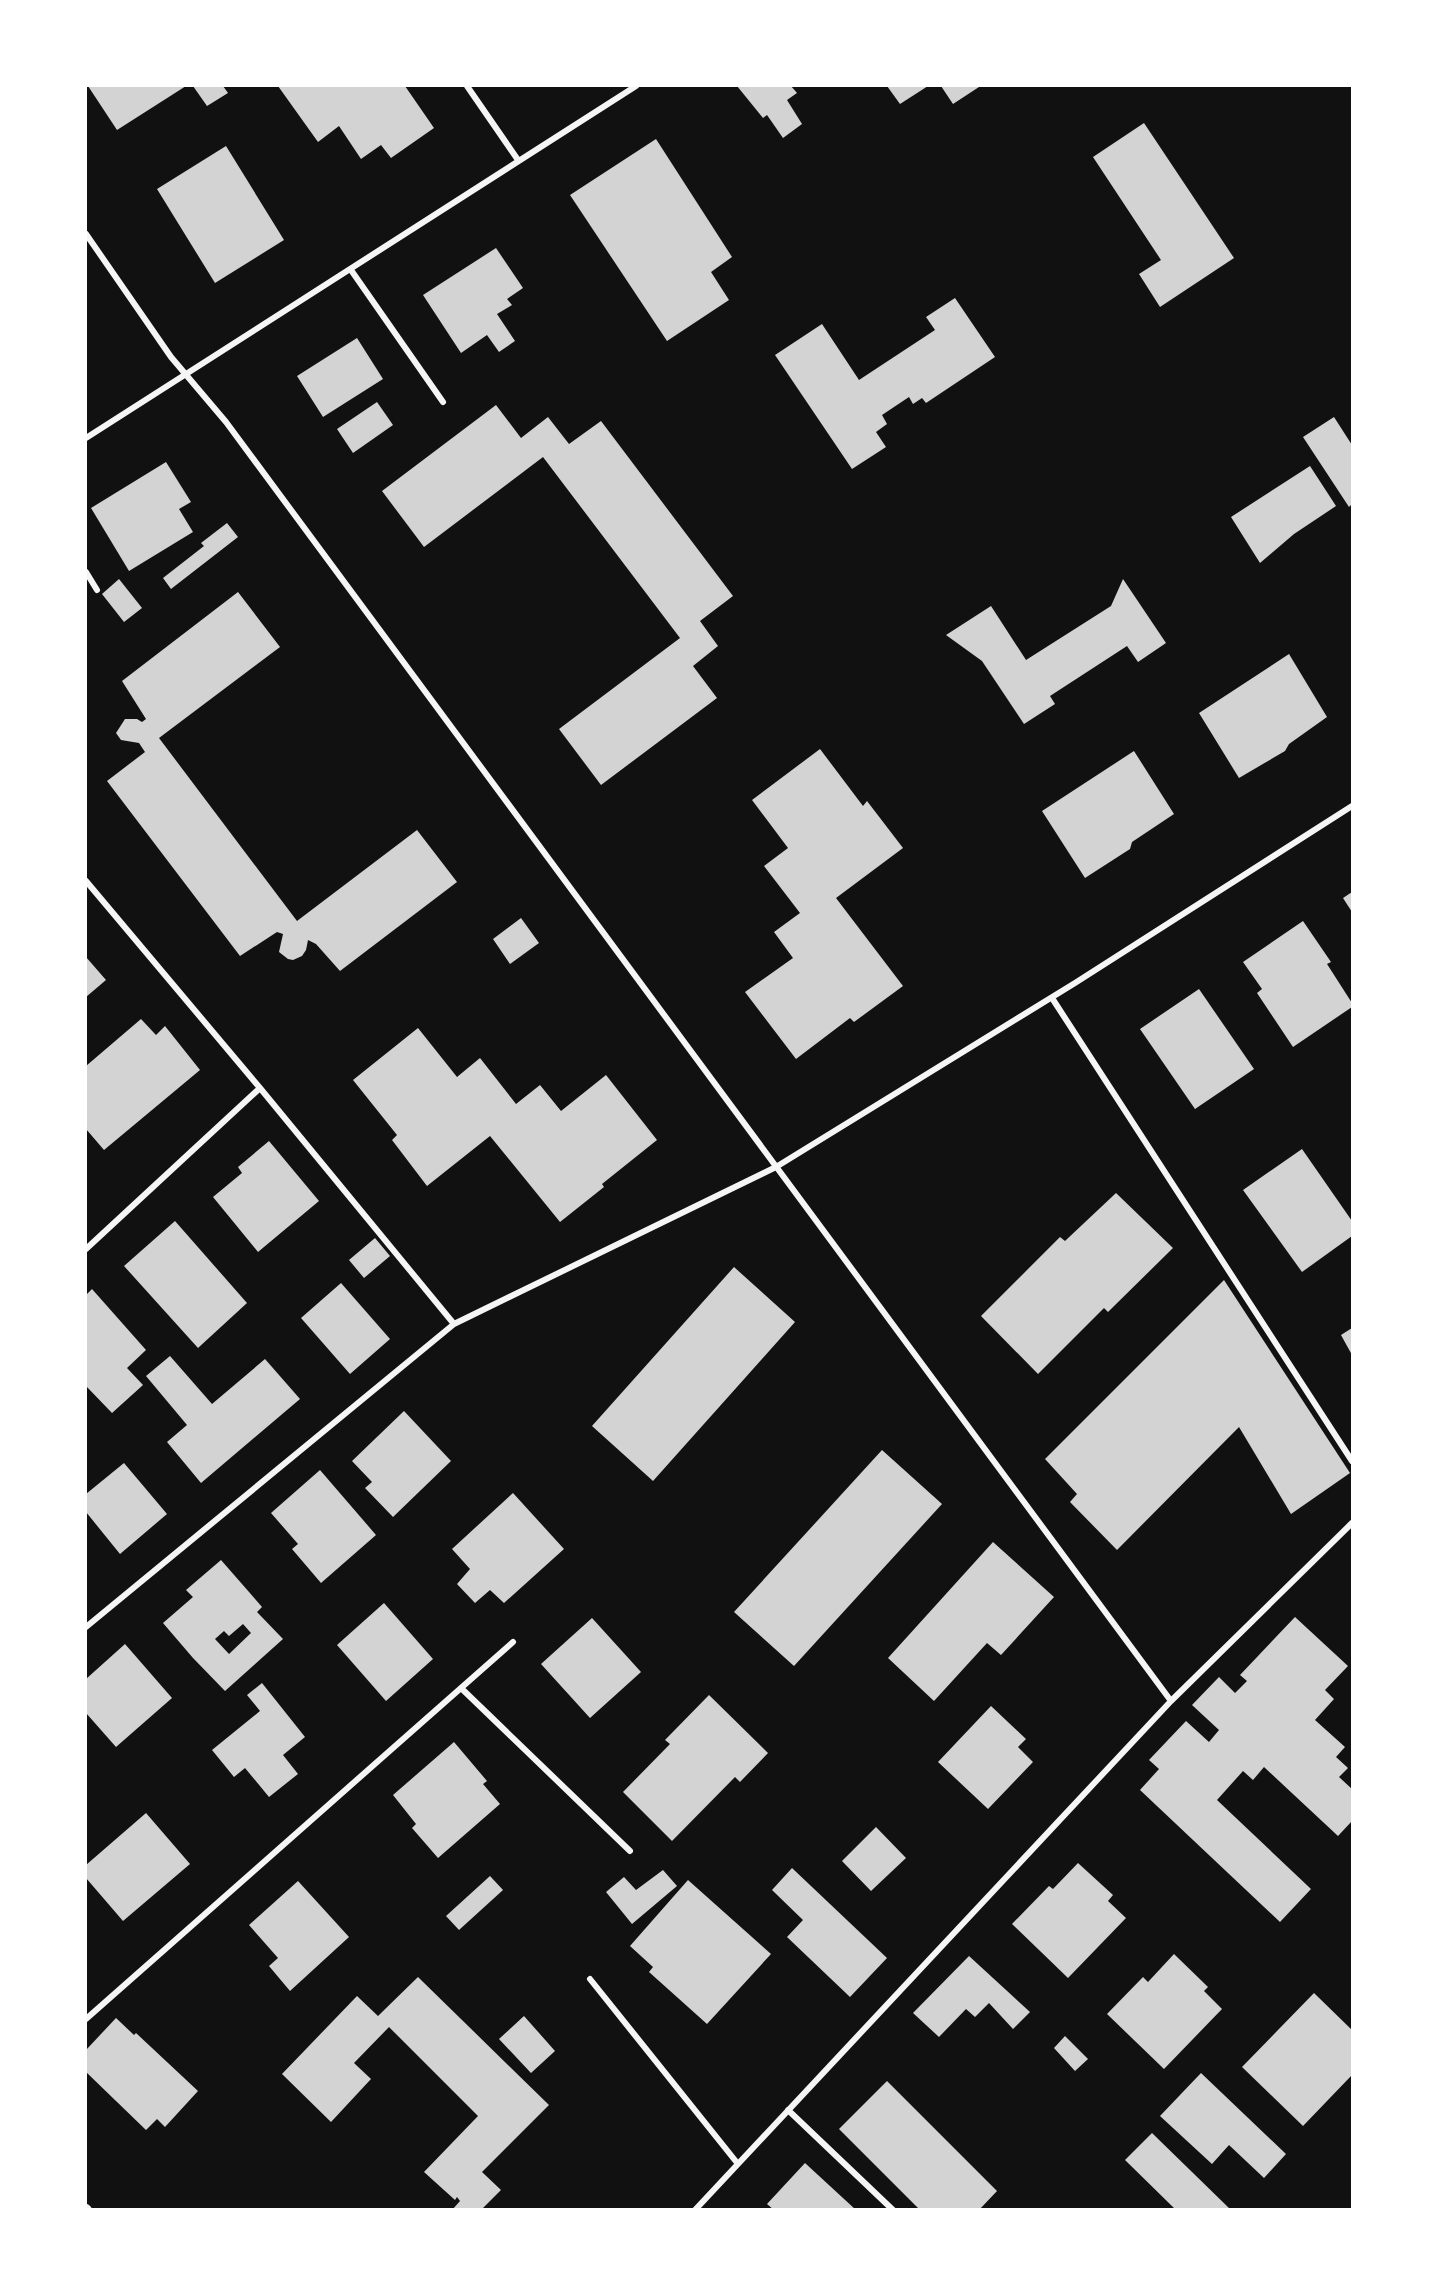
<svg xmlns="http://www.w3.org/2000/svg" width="1438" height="2295" viewBox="0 0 1438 2295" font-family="Karla,sans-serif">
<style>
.building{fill:#d3d3d3;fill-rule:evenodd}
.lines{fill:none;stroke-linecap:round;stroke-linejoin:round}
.minor{stroke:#f5f5f5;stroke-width:6}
.tertiary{stroke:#f5f5f5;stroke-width:10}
</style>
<rect width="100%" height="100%" fill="#111"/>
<path class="building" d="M88,86H186L117,130Z
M193,86H223L228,93L207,106Z
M278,86H405L434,128L391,158L381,145L361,159L339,126L318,142Z
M737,86H791L797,93L787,100L802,124L783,138L767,115L763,118Z
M887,86H928L900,104Z
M941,86H978L979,87L953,104Z
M1144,123L1234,258L1160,307L1139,274L1161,260L1093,157Z
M656,139L732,257L711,272L729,300L667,341L570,195Z
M226,146L284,240L215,283L157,189Z
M496,248L523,288L507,299L512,305L497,314L515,341L499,352L487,335L461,353L423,295Z
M955,298L995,357L926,403L922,398L913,404L909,397L882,415L887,424L876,432L886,447L852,469L775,355L822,324L859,380L935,330L926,317Z
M357,338L383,379L323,417L297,376Z
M377,402L393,425L353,453L337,429Z
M496,405L521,438L548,417L569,444L601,421L733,596L700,621L718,646L693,666L717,698L601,785L559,729L680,638L543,457L424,547L382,491Z
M1334,417L1352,445V504L1349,507L1303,437Z
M166,462L191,502L179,509L193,532L129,571L91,508Z
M1310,466L1336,506L1294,534L1260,563L1231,517Z
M227,523L238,537L171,589L163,578L204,546L201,543Z
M119,579L142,608L124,622L102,594Z
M1123,579L1166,643L1138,662L1127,646L1050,696L1055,704L1024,724L982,661L946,635L991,606L1026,660L1111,606Z
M238,592L280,647L159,738L297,921L417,830L457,882L340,971L316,944L308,940L306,950L302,956L293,960L288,959L279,952L283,934L277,932L240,956L107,781L145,752L139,743L121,740L116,733L125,719H137L142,722L146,719L122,681Z
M1289,654L1327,717L1289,744L1285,751L1239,778L1199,713Z
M820,749L863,806L867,801L903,848L836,898L903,986L854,1022L850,1018L796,1059L745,992L793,958L774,932L800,913L764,866L788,848L752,800Z
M1134,751L1174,814L1132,842L1130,849L1085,878L1042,811Z
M1352,892V912L1343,898Z
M521,918L539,943L510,964L493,939Z
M1303,921L1331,962L1327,964L1352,1003V1007L1293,1047L1257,993L1262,989L1243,962Z
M86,957L106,980L86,997Z
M1199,989L1254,1069L1195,1109L1140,1029Z
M141,1019L156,1035L165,1026L200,1070L104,1150L86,1129V1066Z
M418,1028L457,1077L480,1058L516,1104L540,1085L561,1111L606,1075L657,1140L602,1184L604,1187L560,1222L490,1136L427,1186L392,1140L397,1135L353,1080Z
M269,1141L319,1201L258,1252L213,1197L242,1173L238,1167Z
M1302,1149L1352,1221V1236L1302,1272L1243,1190Z
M1116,1193L1173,1248L1108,1312L1104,1308L1038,1374L981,1316L1060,1237L1065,1241Z
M175,1221L247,1303L198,1348L124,1266Z
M375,1238L390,1256L364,1278L349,1260Z
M734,1267L795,1322L653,1481L592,1426Z
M1224,1280L1350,1473L1291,1514L1239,1427L1117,1550L1070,1502L1077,1494L1045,1459Z
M341,1283L390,1339L350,1374L301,1318Z
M92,1289L146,1350L127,1368L143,1385L112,1413L86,1386V1295Z
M1352,1328V1355L1341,1335Z
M170,1356L212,1404L265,1359L300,1399L201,1483L167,1442L187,1425L146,1376Z
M404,1411L451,1461L393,1517L365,1488L372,1482L352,1461Z
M882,1450L942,1504L794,1666L734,1612Z
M124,1463L167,1514L120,1554L86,1512V1494Z
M320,1470L376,1535L321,1583L292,1549L298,1544L271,1513Z
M513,1493L564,1549L504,1603L490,1590L475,1603L457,1584L470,1569L452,1549Z
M993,1542L1054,1597L1001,1655L987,1643L934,1701L888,1658Z
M221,1560L262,1607L257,1612L283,1639L225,1691L193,1658L163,1623L193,1597L186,1590ZM243,1624L251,1633L229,1654L215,1639L224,1631L229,1636Z
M384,1603L433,1659L386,1701L337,1645Z
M1295,1617L1348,1666L1325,1690L1334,1699L1315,1720L1345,1747L1336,1757L1348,1768L1339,1777L1352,1789V1821L1338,1836L1264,1767L1253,1780L1243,1771L1217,1800L1311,1889L1280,1922L1140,1790L1159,1769L1149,1760L1186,1721L1209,1742L1219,1730L1192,1705L1219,1677L1235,1693L1247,1681L1240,1675Z
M592,1618L641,1672L590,1718L541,1664Z
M125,1644L172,1698L116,1747L86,1713V1679Z
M262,1683L305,1737L283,1755L298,1774L269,1797L245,1768L234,1777L212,1750L260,1711L247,1695Z
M709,1695L768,1753L740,1782L735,1777L672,1841L623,1792L670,1744L665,1740Z
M991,1706L1026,1739L1018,1747L1033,1762L988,1809L938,1762Z
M454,1742L487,1781L483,1784L500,1804L438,1858L412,1828L416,1824L393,1795Z
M146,1813L190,1864L123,1921L86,1878V1865Z
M876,1827L906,1858L871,1891L842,1861Z
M1078,1863L1113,1895L1108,1901L1126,1918L1068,1978L1012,1924L1049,1886L1053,1889Z
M792,1868L887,1958L850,1997L787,1937L803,1920L772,1890Z
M663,1870L677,1886L632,1924L606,1892L624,1877L636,1890Z
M490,1876L503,1890L459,1930L446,1916Z
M688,1880L771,1954L707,2024L649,1972L653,1967L630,1946Z
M298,1881L349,1937L290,1991L269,1966L278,1958L249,1925Z
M1174,1954L1208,1987L1204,1991L1222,2009L1164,2069L1107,2014L1143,1977L1148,1982Z
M969,1956L1030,2012L1013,2029L989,2003L975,2017L966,2009L939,2037L913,2013Z
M418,1977L549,2105L482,2172L501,2190L481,2210H452L460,2201L457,2197L455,2200L424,2172L478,2116L389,2027L354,2063L371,2079L331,2122L282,2074L357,1996L378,2016Z
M1314,1993L1352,2030V2075L1303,2126L1242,2067Z
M524,2016L555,2051L531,2073L499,2039Z
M116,2018L134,2035L136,2033L198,2091L165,2127L157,2119L146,2130L86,2072V2050Z
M1065,2036L1088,2059L1075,2071L1054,2048Z
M1201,2073L1286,2154L1264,2178L1229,2145L1212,2164L1160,2116Z
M887,2081L997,2191L979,2210H920L839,2129Z
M1152,2133L1231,2210H1176L1125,2160Z
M805,2163L856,2210H774L767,2204Z"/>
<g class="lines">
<path class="minor" d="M467,86L518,160
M86,234L171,357L226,422L1171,1701
M351,270L443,402
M86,438L636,86
M86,572L97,590
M86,881L260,1088L454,1324
M1052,998L1352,1461
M86,1249L260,1088
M86,1627L454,1324L776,1167L1075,983L1352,806
M461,1688L630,1851
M590,1979L738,2164
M86,2019L513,1642
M788,2110L893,2210
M695,2210L1171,1701L1352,1523"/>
<path class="tertiary" d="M86,2209L87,2210"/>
</g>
<rect width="1438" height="2295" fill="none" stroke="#ffffff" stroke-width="174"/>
</svg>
